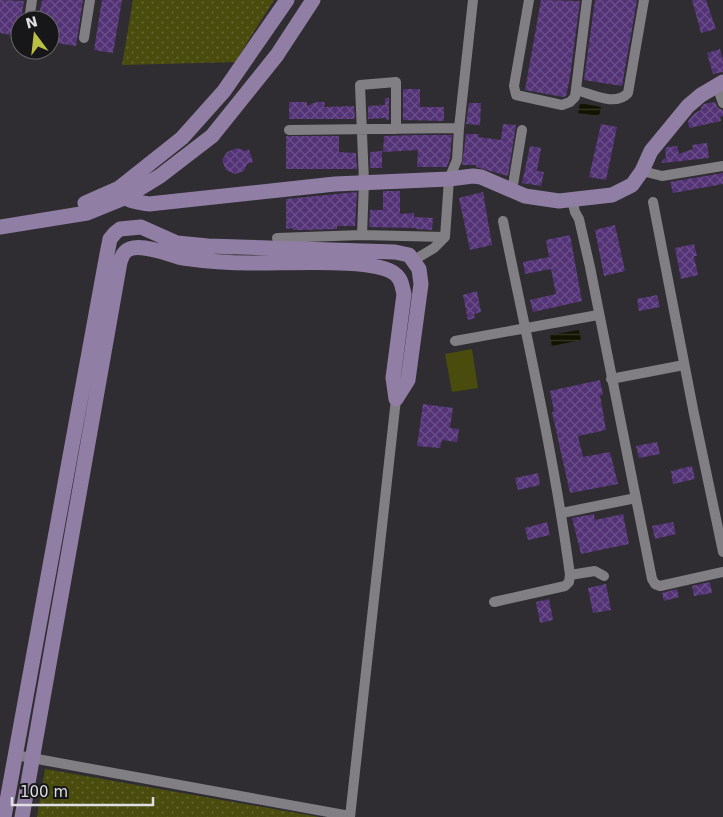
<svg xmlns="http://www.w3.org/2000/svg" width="723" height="817" viewBox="0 0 723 817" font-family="'DejaVu Sans',sans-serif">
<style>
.green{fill:url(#green-dots)}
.pitch{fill:#4a4c0d}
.water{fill:url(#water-rules)}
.building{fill:url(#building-cross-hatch)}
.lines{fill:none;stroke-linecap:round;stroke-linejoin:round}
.street{stroke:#817f84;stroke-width:10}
.secondary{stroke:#907ea4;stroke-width:15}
</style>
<defs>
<pattern id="green-dots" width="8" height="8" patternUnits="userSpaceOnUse" patternTransform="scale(1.25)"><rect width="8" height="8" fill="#4a4c0d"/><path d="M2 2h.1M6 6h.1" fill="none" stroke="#646530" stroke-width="1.8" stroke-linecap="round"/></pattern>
<pattern id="water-rules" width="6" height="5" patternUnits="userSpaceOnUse" patternTransform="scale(1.25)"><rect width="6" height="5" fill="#131400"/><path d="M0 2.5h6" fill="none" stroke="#353625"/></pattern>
<pattern id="building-cross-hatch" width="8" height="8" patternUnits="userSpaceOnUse" patternTransform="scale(1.25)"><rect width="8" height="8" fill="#533276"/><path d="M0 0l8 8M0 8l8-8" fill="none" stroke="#6b4f89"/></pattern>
</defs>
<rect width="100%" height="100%" fill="#2f2d32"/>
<path class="green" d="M133,0H274L235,62L122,65Z
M45,769L319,817H37Z"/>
<path class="pitch" d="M472,349L478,388L452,392L445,354Z"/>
<path class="water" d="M580,103L601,107L599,116L578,113Z
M579,330L581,340L552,346L550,335Z"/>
<path class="building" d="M0,0L24,1L18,36L0,33Z
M42,0H83L76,46L50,42V20H38Z
M102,0H122L113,53L94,50Z
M541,0L580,1L570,77L566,96L563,97L525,90Z
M595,0H637L622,86L584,80Z
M692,0H706L716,29L701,33Z
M720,49L723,60V72L713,74L707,53Z
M403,89H420V107H444V121L403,120Z
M385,98H389V120H386V118L368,119V106L385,105Z
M289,102H307V106L316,102H325L324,107L354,106L355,119H289Z
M715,102L718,108L723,110V116L720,117L721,121L689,128L688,121L695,113L701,110V107L704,104Z
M469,103H481L480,125L466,124Z
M503,124L516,125L508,176L476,167V165H462L466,134H479L478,137L501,140Z
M601,124L617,127L606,180L589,177Z
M417,135H452L450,158L447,167H417L418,150L383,152L384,136Z
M286,136H339V152L356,153L357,169H286Z
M707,143L709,158L662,163V160L666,158L665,149L667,147L677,146L679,154L693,149L692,145Z
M530,146L541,148L537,171L544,172L541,186L522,183Z
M237,148L245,151L249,149L253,162L247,164L244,171L235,174L226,170L222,160L227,152Z
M382,151V168H370V152Z
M723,173V184L673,193L670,182Z
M383,191H400V214L414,213V217L433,218L432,230L416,229V228L369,227L370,210H383Z
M357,192L355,226H337V229L304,230H293V228L286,229V199Z
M483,192L492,245L470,250L459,198Z
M615,225L625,271L604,276L595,230Z
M570,235L582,301L533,312L530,300L556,294L551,269L525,274L523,262L549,257L546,240Z
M694,244L697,256H694L698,275L681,279L675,248Z
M477,291L481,312L474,314L475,318L468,320L463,295Z
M657,295L660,307L639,311L637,299Z
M600,380L603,395H600L606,430L578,436L583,457L610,452L618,484L570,493L552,412L554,411L550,391Z
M423,404L453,408L450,428L459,429L457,442L442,440L440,448L417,446Z
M657,442L660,454L639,458L636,446Z
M692,466L695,479L673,484L671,471Z
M538,473L540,485L518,490L515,478Z
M594,514L595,520L623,514L629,544L581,554L572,518Z
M547,522L550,535L528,540L525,528Z
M673,522L676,534L655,539L652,526Z
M710,582L712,593L694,596L692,586Z
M606,584L611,610L593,613L588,588Z
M677,589L679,597L664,601L662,593Z
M549,599L553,620L540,623L536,602Z"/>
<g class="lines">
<path class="street" d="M529,0L514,86L516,95L562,105L570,102L575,97L587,0
M29,20L32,0
M84,38L90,0
M717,86L723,103
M576,90C592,94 615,107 628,93L644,0
M289,130L459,128
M642,171L662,176L723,166
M512,191L522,130
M572,200L575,212L579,219L590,267L652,579L655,584L660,586L723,572
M653,202L694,414L723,552
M362,235L364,182L360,85L396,82V129
M277,238L362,235L445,237
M414,260L434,248L445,237L449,179L457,160L459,128L473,0
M455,341L598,315
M611,379L684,365
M562,513L636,498
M570,575L595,571L604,576
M494,602L565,586L569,582L570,575C554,456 527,339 503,221
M15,755L350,816
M350,817L396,399"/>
<path class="secondary" d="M119,188C127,203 133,201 149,204L335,184L449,179L473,176L481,177L525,196L559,201L612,195L632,185L642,171L651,151L688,106L701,95L723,82
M85,203L119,188L182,138L224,91L287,0
M0,227L87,213L124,198L160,176L212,136L277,55L313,0
M4,817L107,254L110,239L115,233L120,229L141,227L177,243L208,246L395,252L409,255L419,269L421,284L408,380L396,399L393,378L404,294C402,287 402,279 395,274C376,257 281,264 252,263C231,263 204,261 183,258C169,255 136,240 125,252C122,255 121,259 120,262L22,817"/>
</g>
<g transform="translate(35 35) rotate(345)"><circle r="24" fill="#171618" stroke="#676668"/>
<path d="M0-4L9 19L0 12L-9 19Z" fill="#bbc044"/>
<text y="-8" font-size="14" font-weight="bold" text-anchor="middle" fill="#dfdee1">N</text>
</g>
<path d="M12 797v8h141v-8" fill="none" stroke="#dfdee1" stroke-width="2.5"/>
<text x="20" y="797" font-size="15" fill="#dfdee1" stroke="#171618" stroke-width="4" paint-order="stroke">100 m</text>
</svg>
